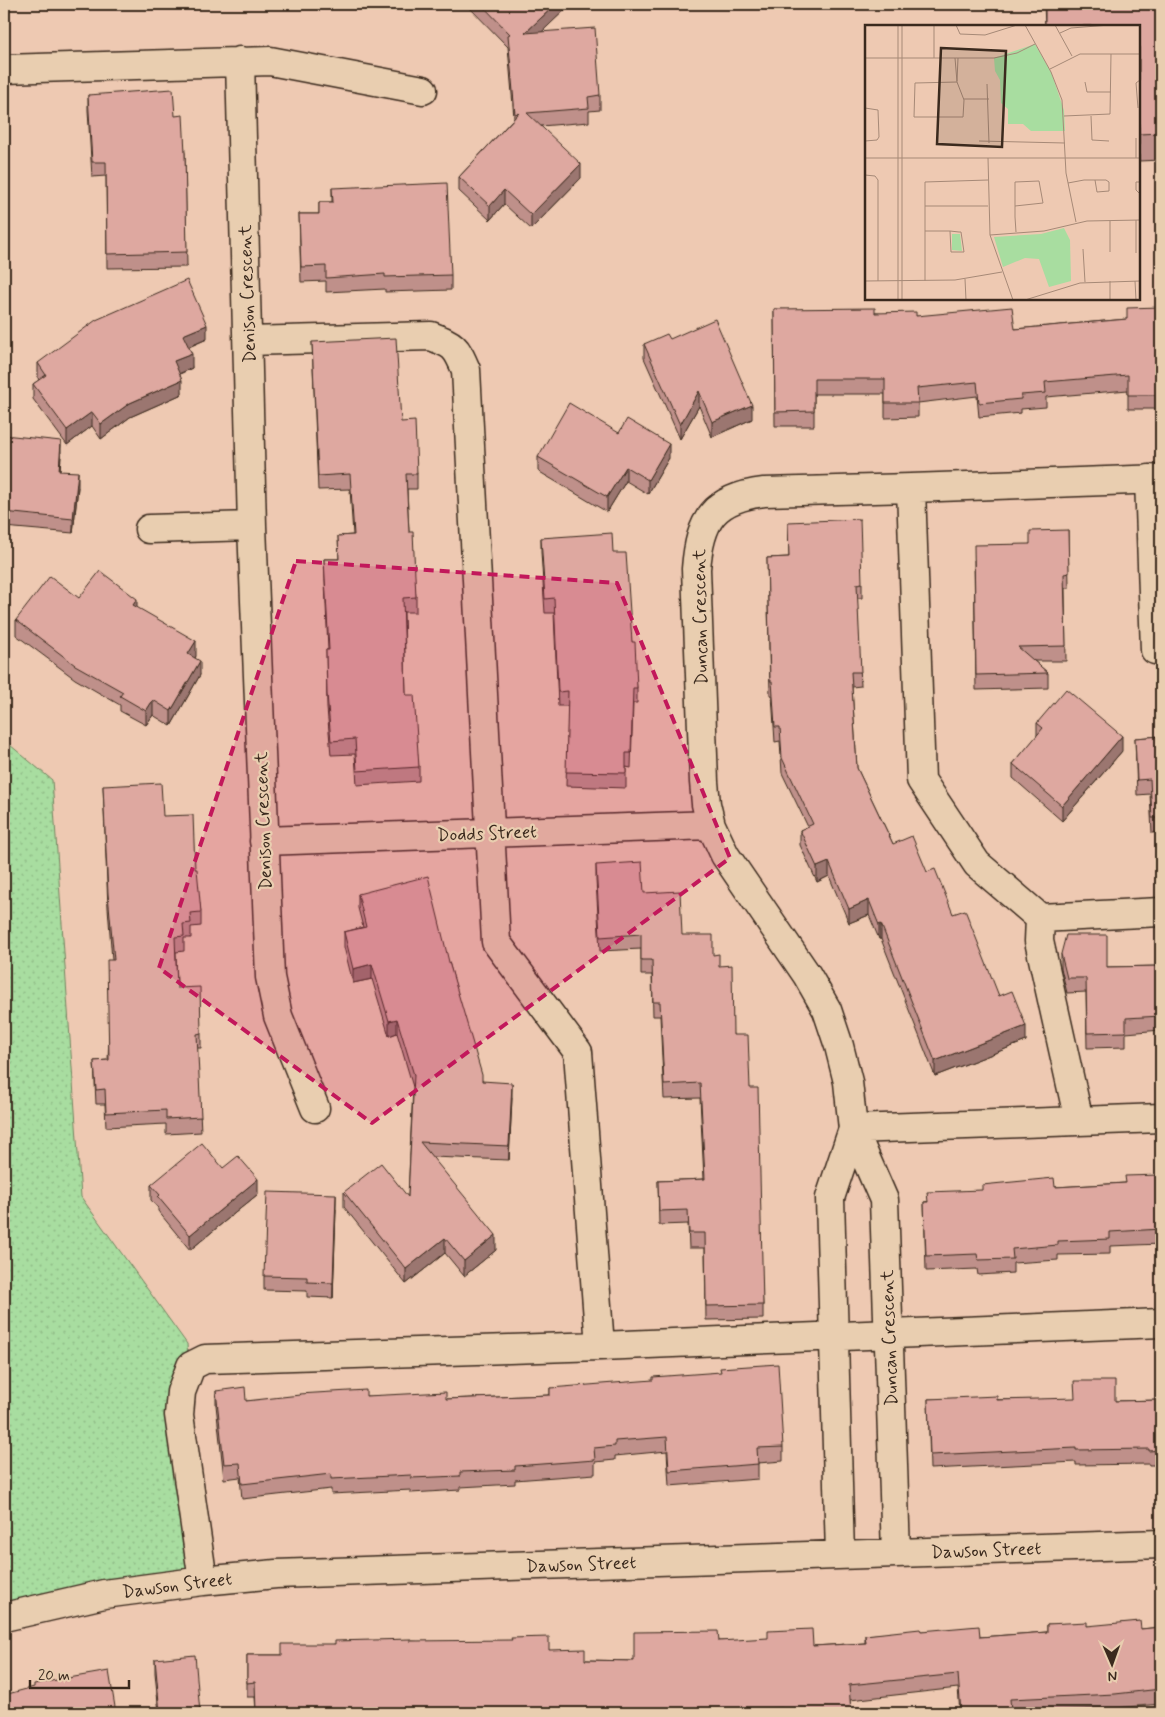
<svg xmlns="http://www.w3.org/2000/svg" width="1165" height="1717" viewBox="0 0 1165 1717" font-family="Mynerve,sans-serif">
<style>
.park{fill:url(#park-dots);stroke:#72845f}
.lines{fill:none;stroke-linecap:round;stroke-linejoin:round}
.minor-casing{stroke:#3b2a1e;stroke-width:31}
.minor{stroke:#e9ceb0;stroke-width:28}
.wall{fill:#bf908a;stroke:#3b2a1e}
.shaded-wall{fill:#9b7670;stroke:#3b2a1e}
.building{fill:#dea8a0;stroke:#3b2a1e}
.marked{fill:#c2185b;fill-opacity:0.2;stroke:#c2185b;stroke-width:4;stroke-dasharray:10 6;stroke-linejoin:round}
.labels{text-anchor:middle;stroke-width:4.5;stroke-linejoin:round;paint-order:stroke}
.street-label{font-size:18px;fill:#3b2a1e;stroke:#e9ceb0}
.inset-road{fill:none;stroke:#a68977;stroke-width:1}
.view{fill:#3b2a1e;fill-opacity:0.15;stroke:#3b2a1e;stroke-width:2.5}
.inset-edge{fill:none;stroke:#3b2a1e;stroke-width:2.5}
</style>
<defs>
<pattern id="park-dots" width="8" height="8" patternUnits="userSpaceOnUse" patternTransform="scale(1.25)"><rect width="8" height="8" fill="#a8dda0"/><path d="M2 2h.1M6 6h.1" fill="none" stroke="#92be89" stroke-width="1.8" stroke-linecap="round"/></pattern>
</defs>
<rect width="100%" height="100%" fill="#eec9b2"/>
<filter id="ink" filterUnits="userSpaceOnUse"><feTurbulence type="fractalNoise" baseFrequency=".02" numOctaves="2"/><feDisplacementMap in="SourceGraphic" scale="10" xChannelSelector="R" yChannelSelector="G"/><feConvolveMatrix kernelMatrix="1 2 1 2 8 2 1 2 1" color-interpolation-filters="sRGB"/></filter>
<g filter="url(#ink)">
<path class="park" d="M4,740L52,780L81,1197L187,1344L203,1581L4,1617Z"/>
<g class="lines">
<defs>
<path id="minor" d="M240,61L252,526L270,977L278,1016L315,1108
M4,69L270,61L423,90
M248,341L431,336C454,345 456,346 466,370L496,942L578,1052L600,1346
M1149,479L1155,650
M1161,479L911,488L764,492C714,498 700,519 696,569L704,782L706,804L711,825L725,855L807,975L827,1010L839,1046L848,1082L853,1129L1161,1118
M911,488L921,780L977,864L1040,918L1161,912
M149,529L252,526
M264,841L711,825
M1040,918L1039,941L1079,1121
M853,1129L884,1200L896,1553
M840,1555L830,1198L853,1129
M203,1581L179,1415L181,1392L191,1366L205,1359L600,1346L1161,1323
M4,1617L104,1594L203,1581L276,1574L1161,1544"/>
</defs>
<use href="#minor" class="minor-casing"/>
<use href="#minor" class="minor"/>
</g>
<path class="wall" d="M466,4H571L541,32L600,95V110L589,111V122L541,126L581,178L531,229L504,204L490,220L459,191V177L514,118L508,47Z
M1044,4H1161V160L1139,161V26H1045Z
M88,95L175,116L185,153L187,267L107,268L106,176L92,177L88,110Z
M332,188L451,275V290L385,292V289L326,292V281L301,282L299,214H319V202H332Z
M1161,307V409H1128V390L1046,397V407L1021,409V413L979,417L977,396L918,403V417L885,418V394H814V426H775L774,309L875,313L916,316L1015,329L1127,319Z
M207,339L189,347L192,368L180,374L182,394L130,417L101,439L92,426L67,445L33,399V384L39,380L38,378V363Z
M670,339L752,419L712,437L699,406L680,439L644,358V344Z
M312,342L401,422L417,474V489H407L409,532L416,597V612H404L406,695L419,767V781L357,785L355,754L331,755L327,708L326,650H328L324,559H339L338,536L353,535L350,489L318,490Z
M619,433L669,458L648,494L626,481L607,512L538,471V457Z
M4,435L61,455L60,471L78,487L73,533L4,527Z
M788,522L862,583V598H857L861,686L852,687L857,768L893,844L927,872L953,914L999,996L1026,1041L935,1076L881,939H879L869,915L849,923L829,876L817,882L800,845V830L808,827L782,773L780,741L775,742L772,695H770L767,558L789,557Z
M1068,530L1069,588H1065L1066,661H1034L1048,673V688L976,690L974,560L1030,544Z
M541,538L613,553L632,642L637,688V703H633L631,768L626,767V788L566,786L568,706H558L554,613H545L541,552Z
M79,598L137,608L196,656L195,658L200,675L171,726L153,715L146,725L120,711V705L75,679L16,635V620Z
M1037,723L1122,751L1062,821L1013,778V764L1037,736Z
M1161,736V832L1152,833L1150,794L1137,795L1135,738Z
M103,786L163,816L195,869L201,912V926L191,927V938H184V951L176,952L177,988L201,1033V1048H197L201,1132L166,1134V1124L106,1127L105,1104H96L94,1061L108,1060L112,960L108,908Z
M596,865L644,893L682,935L713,955L719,966L733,1035L750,1088L763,1305V1319L706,1320L705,1248H689L688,1224L659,1225L658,1181L704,1179L700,1098L664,1099L660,1016H653L652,975H641V949L600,951L596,880Z
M358,894L449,962L482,1081L512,1097L509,1160L432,1157L496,1250L464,1276L445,1253L406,1284L344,1207V1192L408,1197L413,1087L397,1033L389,1036L372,979L353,983L344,947V932L363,927L358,908Z
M1061,954L1107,967L1161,966V1030L1126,1033V1047L1087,1048L1086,992L1067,993L1061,968Z
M223,1168L258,1194L190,1250L158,1211V1208L151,1200V1185Z
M1161,1180V1244L1110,1246V1254L1058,1255V1260L1013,1263V1273L978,1275L977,1269L926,1271L924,1202L1055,1187L1125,1183Z
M336,1209L333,1298L307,1297V1291L264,1290V1276Z
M550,1388L783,1447V1461L758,1463V1479L669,1486L667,1451L615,1456V1460L595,1462V1474L515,1480V1484L460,1487V1490L411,1493V1490L331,1494V1489L242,1499L240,1477L224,1479L216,1405V1391L246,1401L366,1396L446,1399L550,1395Z
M928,1399L1115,1401L1161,1400V1465H1149V1464L1076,1465V1462L930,1469Z
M1047,1624L1141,1629L1161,1627V1704L1115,1708L1011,1713H960L958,1688L850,1700L851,1713H256L255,1697H247V1655H282L335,1644L410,1641L549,1650L585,1660L634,1661L719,1641L813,1646L865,1643V1635L921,1631L980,1637L1047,1632Z
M155,1659L200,1713H159L155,1673Z"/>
<path class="shaded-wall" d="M556,4H571L525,48V33Z
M581,164V178L531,229V215Z
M504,190V204L490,220V206Z
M207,325V339L183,349V335Z
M192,354V368L174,376V361Z
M182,380V394L130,417L101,439V424L130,403Z
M699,391V406L680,439V425Z
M752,405V419L712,437V422Z
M92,412V426L67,445V430Z
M61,441V455L59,485V471Z
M669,444V458L648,494V480Z
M626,467V481L607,512V497Z
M78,472V487L73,533V519Z
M137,599V614L133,605Z
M196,641V656L188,669V654Z
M200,661V675L171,726V711Z
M153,700V715L146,725V711Z
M1122,736V751L1062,821V806Z
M829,862V876L817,882V867Z
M869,900V915L849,923V909Z
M881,924V939H879V925Z
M372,964V979L353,983V969Z
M397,1019V1033L389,1036V1021Z
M1026,1026V1041L935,1076V1061Z
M512,1083V1097L509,1160V1146Z
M258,1179V1194L190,1250V1235Z
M336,1194V1209L333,1298V1283Z
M496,1235V1250L464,1276V1261Z
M445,1238V1253L406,1284V1269Z"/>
<path class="building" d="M481,4H556L525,33L595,28L600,95L588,97L589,108L527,113L581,164L531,215L504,190L490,206L459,177L519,113L515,114L508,35L510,34Z
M1045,4H1161V133L1139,134V26H1045Z
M173,89L175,116L183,115L185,153L187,252L107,254L106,162H92L88,95Z
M447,183L451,275L385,277V274L326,278V266L301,267L299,214H319V202H333L332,188Z
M187,280L207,325L183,335L192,354L174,361L182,380L130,403L101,424L92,412L67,430L33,384L46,375L38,363L96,320Z
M1012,307L1015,329L1127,319V308L1161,307V395H1128V375L1045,382L1046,393L1021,395V399L979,403L977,382L917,388L918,403H885V379H814V411L775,412L774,309L875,308V313L916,312V316Z
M715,319L752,405L712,422L699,391L680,425L644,344L667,334L670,339Z
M396,338L401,422L415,421L417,474H406L409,532H413L416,597L403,598L406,695H414L419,767L357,771L355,739L331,741L327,694L326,650H329L324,559H339L338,536L354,535L350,474L318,476L312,342Z
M569,403L619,433L627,419L669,444L648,480L626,467L607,497L538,457Z
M4,435L61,441L59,471L78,472L73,519L4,512Z
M860,519L862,583L857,584L861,672H851L857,768L893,844L912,836L927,872L935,869L953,914L965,910L999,996L1012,991L1026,1026L935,1061L881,924L879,925L869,900L849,909L829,862L817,867L800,830L813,824L782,758L780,727H775L772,681H770L767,558L789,557L788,522Z
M1068,530L1069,573L1064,574L1066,646L1018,647L1048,673L976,675L974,545L1030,544V531Z
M612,533L613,553H626L632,642H635L637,688H633L631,753H626V773L566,772L568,691L558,692L554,598L545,599L541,538Z
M100,571L137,599L133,605L196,641L188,654L200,661L171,711L153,700L146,711L120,696L123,692L75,665L16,620L50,576L79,598Z
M1066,689L1122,736L1062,806L1013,764L1043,728L1037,723Z
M1161,736V818H1152L1150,779L1137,780L1135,738Z
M161,783L163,816L193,815L195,869H197L201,912L190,913L191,923L183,924L184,936L175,937L177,988L200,987L201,1033L197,1034L201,1117L166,1119V1110L106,1113L105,1089L96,1090L94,1061L109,1060L107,960H114L108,894L103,786Z
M642,862L644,893L680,891L682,935H713V955L719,954V966L732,965L733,1035H748L750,1088H758L763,1305L706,1306L705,1233H689L688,1210L659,1211L658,1181L705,1179L700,1083L664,1085L660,1002H653L652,960H641V934L600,937L596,865Z
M428,876L449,962L482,1075V1081L512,1083L509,1146L420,1142L496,1235L464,1261L445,1238L406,1269L344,1192L381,1163L408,1197L414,1075L397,1019L389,1021L372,964L353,969L344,932L366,927L358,894Z
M1066,935H1107V967L1161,966V1016L1126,1018V1032L1087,1033L1086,978H1067L1061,954Z
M202,1143L223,1168L238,1156L258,1179L190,1235L158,1197L160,1195L151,1185Z
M1160,1175V1180H1161V1229L1110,1232V1239L1058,1241V1245L1012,1249L1013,1259L978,1260L977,1254L926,1256L924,1202H928L927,1192L982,1190V1185L1054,1178L1055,1187L1126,1183L1125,1176Z
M267,1192L336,1194L333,1283L307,1282V1277L264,1276Z
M778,1364L783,1447L757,1448L758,1464L669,1471L667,1437L615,1441V1446L594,1448L595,1460L515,1466V1470L460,1472V1476L411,1478V1475L331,1479V1474L242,1484L240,1463L224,1464L216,1391L245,1387L246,1401L300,1395L299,1394L366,1390V1396L446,1392V1399L550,1395V1388L653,1380V1377L721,1372L720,1368Z
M1074,1381H1115V1401L1161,1400V1450L1149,1451V1449L1076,1450V1448L930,1455L928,1399L997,1396V1400L1075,1398Z
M1140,1621L1141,1629L1161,1627V1689L1115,1694L1010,1699L1011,1711L977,1713H961L958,1674L849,1685L851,1713H782V1708L682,1713H256L255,1682L247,1683V1655H282V1644H335V1641L410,1639V1641L512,1640L511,1638L549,1637V1650L585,1649V1660L634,1661V1632L718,1631L719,1641L768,1638V1631L812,1629L813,1646L866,1643L865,1635L920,1629L921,1631L979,1626L980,1637L1047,1632V1624L1087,1622V1626Z
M195,1655L200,1713H160L155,1659Z
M109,1671L116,1713H4V1695L34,1687V1684Z"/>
</g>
<path class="marked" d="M296,561L617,583L730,858L372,1123L159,968Z"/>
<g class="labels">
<g class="street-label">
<text transform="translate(247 294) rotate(-92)" y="6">Denison Crescent</text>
<text transform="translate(700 617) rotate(-91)" y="6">Duncan Crescent</text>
<text transform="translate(263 821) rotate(-92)" y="6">Denison Crescent</text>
<text transform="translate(487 833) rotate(-2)" y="6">Dodds Street</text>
<text transform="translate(889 1338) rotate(-92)" y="6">Duncan Crescent</text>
<text transform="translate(986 1550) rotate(-2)" y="6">Dawson Street</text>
<text transform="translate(581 1564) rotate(-2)" y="6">Dawson Street</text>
<text transform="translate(177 1585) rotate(-7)" y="6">Dawson Street</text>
</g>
</g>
<g transform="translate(865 25)">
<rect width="275" height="275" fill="#eec9b2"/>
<path d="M170,19L186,47L199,85L200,106H166L158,99H143V84L136,78L135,55L130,46L129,33ZM199,203L205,215L206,256L184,262L174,234L160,233L138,242L129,212L176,209ZM87,209H95L97,226L87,225Z" fill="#a8dda0"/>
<path class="inset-road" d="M33,0V275M37,0V275M91,0L95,9L120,10L152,0M160,0L186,47L197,75L201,148L211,197M190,0L207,31M195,8L206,3L245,0M0,33H129L152,28L170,19M69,33V0M90,33L92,57M185,44L215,29H275M92,56L93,33M92,57L99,75L98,92H49L50,58ZM220,57L222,67H246M122,59L124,118M99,74H124M0,83L13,85L14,112L12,115L0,116M273,83L271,58L275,55M199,91L245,89L246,29M226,91L227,115L244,116M271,113V133M114,116L200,118M0,133H275M123,133L125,210L148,275M0,150L10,151L13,155V256M275,157H271V165L275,169M203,158L219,155H241L244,157V166L232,167L230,155M60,181H123M150,181L178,178L174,156L150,157V192L151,207M245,196V227M60,206H85L94,207H96L99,227H86L85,206M125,210L179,206L222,196L275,195M218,224L220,257M271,228V195M100,254L101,275M0,256L90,255L137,247M60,256V157L123,155M270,256L271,275M160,275L215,258L275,256M245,275V256"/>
<path class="view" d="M76,23L141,26L137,122L72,119Z"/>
<rect width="275" height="275" class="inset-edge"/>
</g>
<rect width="1165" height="1717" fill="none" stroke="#e9ceb0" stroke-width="20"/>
<rect x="10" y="10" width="1145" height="1697" fill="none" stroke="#3b2a1e" stroke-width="2" filter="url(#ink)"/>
<g transform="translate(1112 1664) rotate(178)" stroke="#e9ceb0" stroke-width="4" paint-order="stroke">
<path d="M0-4L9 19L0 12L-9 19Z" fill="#3b2a1e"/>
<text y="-8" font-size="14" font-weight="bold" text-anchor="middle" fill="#3b2a1e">N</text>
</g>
<path d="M30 1680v8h99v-8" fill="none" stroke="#3b2a1e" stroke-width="2.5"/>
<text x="38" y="1680" font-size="15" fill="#3b2a1e" stroke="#e9ceb0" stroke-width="4" paint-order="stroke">20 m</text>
</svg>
